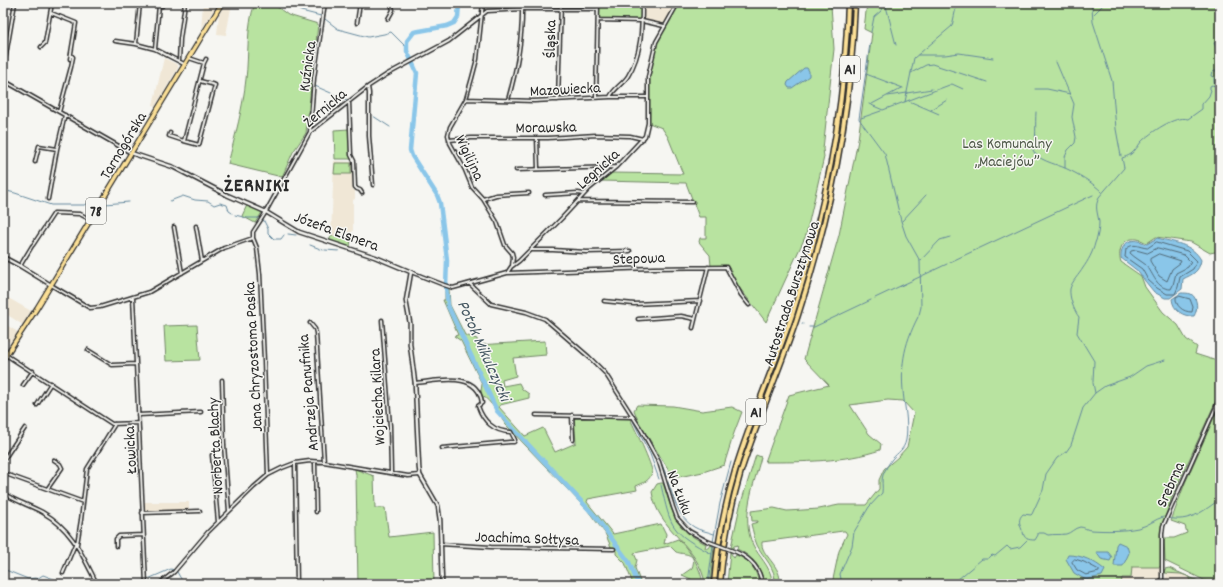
<svg xmlns="http://www.w3.org/2000/svg" width="1223" height="587" viewBox="0 0 1223 587" font-family="Dekko,sans-serif">
<style>
.built{fill:#f0e7d6}
.green{fill:#b8e3a0;stroke:#728766}
.water{fill:#8ac6e9;stroke:#64889d}
.lines{fill:none;stroke-linecap:round;stroke-linejoin:round}
.shore{stroke:#516977;stroke-width:1}
.stream{stroke:#64889d;stroke-width:1}
.river{stroke:#8ac6e9;stroke-width:4.5}
.minor-casing{stroke:#2b2b2b;stroke-width:5}
.tertiary-casing{stroke:#2b2b2b;stroke-width:5.5}
.primary-casing{stroke:#2b2b2b;stroke-width:6}
.motorway-casing{stroke:#2b2b2b;stroke-width:7}
.minor{stroke:#f6f6f2;stroke-width:2}
.tertiary{stroke:#f6f6f2;stroke-width:2.5}
.primary{stroke:#fbdf96;stroke-width:3.5}
.motorway{stroke:#fbdf96;stroke-width:4}
.minor-bridge-casing{stroke:#2b2b2b;stroke-width:5;stroke-linecap:butt}
.minor-bridge{stroke:#f6f6f2;stroke-width:2}
.labels{text-anchor:middle;stroke-width:3;stroke-linejoin:round;paint-order:stroke}
.shield{fill:#f6f6f2;stroke:#686867;stroke-width:1}
.shield-label{font-size:15px;font-weight:bold;fill:#2b2b2b}
.street-label{font-size:16px;fill:#2b2b2b;stroke:#f6f6f2}
.park-label{font-size:16px;fill:#4e5948;stroke:#f6f6f2}
.water-label{font-size:17px;font-style:italic;fill:#485a64;stroke:#f6f6f2}
.district-label{font-size:20px;font-weight:bold;letter-spacing:1px;fill:#2b2b2b;stroke:#f6f6f2}
</style>
<rect width="100%" height="100%" fill="#f6f6f2"/>
<filter id="ink" filterUnits="userSpaceOnUse"><feTurbulence type="fractalNoise" baseFrequency=".025" numOctaves="2"/><feDisplacementMap in="SourceGraphic" scale="8" xChannelSelector="R" yChannelSelector="G"/><feConvolveMatrix kernelMatrix="1 2 1 2 8 2 1 2 1" color-interpolation-filters="sRGB"/></filter>
<g filter="url(#ink)">
<path class="built" d="M203,3H218L201,30Z
M226,3H232L226,35L217,34L219,14Z
M644,3H665L675,8L665,24L643,20Z
M164,58L178,65V68L155,107L153,105Z
M334,161L352,162L353,190H355V199L353,200V230L350,238L331,236Z
M3,295L31,311L23,325L3,312Z
M3,323L18,332L11,343L3,338Z
M144,502H189V511L144,512Z
M1132,566L1161,567V584H1121L1122,578Z
M1166,573L1181,574L1190,577V584H1165Z"/>
<path class="green" d="M255,3H272L288,15L318,24L306,133L293,152L282,177L228,164C235,136 243,108 246,79C249,54 246,27 255,3Z
M598,3H642V21L598,20Z
M679,3H830L831,5L834,49L823,149L824,157L806,235L766,322L731,277L726,266H711L710,255L709,254L699,242L700,238H706V217H699L686,183L601,181L611,173L683,174L668,137L662,128L649,123C648,109 646,92 648,77C652,52 663,22 679,3Z
M867,3H1220V251L1210,253L1191,242L1156,237L1147,243C1144,242 1140,239 1137,239C1123,237 1117,250 1121,262L1141,276L1145,287L1163,312L1178,325L1186,339L1197,347L1195,354L1220,362V392L1173,495L1162,525L1161,567H1132L1131,578H1122L1121,584H832L839,551L847,534L845,531H843L762,542C760,555 782,565 780,584H775C776,567 764,559 757,545C754,538 753,531 751,524L758,522V521H752L751,511L774,508L787,511L819,509L839,505H866L879,489V480L884,469L898,457L907,447L914,413L903,401L888,400L850,405L869,434L881,444L880,450C845,462 802,462 765,462L789,395L829,385L804,359L839,235L858,140L872,33L864,29Z
M349,129L351,159H335L334,130Z
M335,163H351V174H334Z
M247,205L263,211L255,223L242,216Z
M331,236L351,239L350,247L329,241Z
M445,288L449,289L450,305L465,335L477,339L478,345L545,341L546,355L513,358L516,376L502,380L503,386L519,383L522,389L529,394V398L500,405L499,407L525,436L543,428L555,452L576,443L574,415L629,417C633,424 653,467 652,472C650,481 643,483 636,486L637,490L588,499L587,502L613,534L661,524L666,534L664,544L678,539L680,541C692,554 700,566 703,584H693L691,579L682,575L692,568C698,552 684,555 676,552L670,546L634,553L637,560L635,568L641,584H633L625,563L616,554V551L611,547L605,533L588,511L506,425C500,417 490,399 482,396L481,391L482,384L461,341L454,336L458,335L443,300H445Z
M197,325L200,360L166,361L164,326Z
M1220,404V584H1212L1165,561L1164,538H1174L1187,533L1185,526L1171,521L1185,483Z
M637,405L673,406L702,411L732,407L742,412L734,433L724,465L703,472L674,478L639,423L634,410Z
M756,455L761,457C754,485 740,517 753,545C759,557 770,566 772,580L771,581L770,584H764C762,567 752,556 737,549L738,545L734,546L733,548L731,547L740,506Z
M355,469L374,476L375,508H385L389,537L433,532L434,584H358L356,475Z
M661,483H663C674,515 673,528 706,544L705,548H709L711,545L714,547L710,584H705C700,546 657,530 652,492L657,484Z
M730,552L734,558L736,555C749,560 757,569 759,584H727Z
M1169,568L1205,584H1190V577L1181,574L1164,573L1165,569Z"/>
<path class="water" d="M804,68H807L809,71V76L792,88H789L787,85L788,82Z
M1157,238C1172,242 1193,244 1201,260C1199,272 1193,274 1183,279L1182,289L1170,298H1165L1154,292L1145,281L1139,272L1121,258C1120,249 1126,238 1138,241C1141,241 1143,243 1147,244Z
M1181,293C1184,293 1188,293 1191,294C1198,298 1198,310 1194,316C1183,317 1173,310 1172,299Z
M1118,542L1127,546L1129,553L1123,566H1114L1116,545Z
M1096,552H1108L1112,557L1110,561L1101,559Z
M1068,555C1082,555 1094,561 1105,570L1102,576L1086,580L1074,573L1066,559Z"/>
<g class="lines">
<path class="shore" d="M1157,242L1187,251L1197,261L1193,269L1180,277L1178,287L1175,294H1167L1157,288L1148,280L1142,269L1125,257L1126,249C1134,242 1138,247 1147,248Z
M1158,248L1184,255L1191,262L1188,267L1176,273L1173,285L1171,289C1156,289 1154,274 1146,265C1141,261 1135,258 1130,253L1131,251L1136,250L1147,253Z
M1159,254L1181,261L1180,263L1172,269L1167,281L1159,276L1150,261V259Z
M1179,296L1190,299L1193,307L1192,312C1183,312 1175,306 1176,297Z
M1075,559L1084,562L1099,570V572L1086,575L1077,570L1072,562Z"/>
<path class="stream" d="M287,3L301,11L321,16
M1090,3L1092,8L1093,22L1112,81L1116,129L1121,156
M886,6L896,45
M1093,15L1105,3
M325,19L338,29L368,37L384,34L391,32L406,47
M871,32L874,17L881,11L882,8L890,3
M1220,39L1214,43L1220,55
M870,44L859,119L885,154L901,221L906,236L920,261L921,307L919,315
M918,55H945L959,53L993,58
M1056,62L1074,104L1072,117L1076,137L1075,143L1068,150L1065,157V168
M911,73L926,65L932,64L987,82
M866,74L903,88
M315,86L347,100
M1035,89H1047L1070,94
M888,96L932,89
M909,101L939,114
M905,102L914,58L952,26L957,3
M869,104L883,110L952,84L963,89
M872,104L902,88
M931,110L947,100
M1036,112C1035,124 1037,139 1033,150C1036,160 1056,164 1065,168C1078,174 1092,182 1102,192
M373,116L390,127
M861,118L881,111
M3,190L15,193L51,205H84L98,200
M1099,197L1124,168L1122,158C1125,157 1128,156 1131,154C1135,151 1138,146 1141,142C1150,133 1175,115 1188,119L1202,109V104L1209,96L1211,90L1210,89V86L1212,85L1215,86V84L1214,82V77L1211,76C1211,70 1217,72 1220,69
M170,201L183,196L195,200L208,201L214,205L220,203L227,205L229,211L232,213
M105,204L129,202
M235,215L247,218H260
M263,219L268,229V233L274,239H281L284,235
M902,221L926,195
M288,234L296,235
M310,245L323,250
M325,250L339,251
M920,261L940,240L950,237
M950,262L1093,195
M445,282H447
M875,298L947,264
M802,324H803
M809,327H814L871,300
M1093,382L1094,361L1077,333L1079,317C1074,311 1069,297 1070,289C1072,281 1079,275 1083,268C1088,261 1093,252 1095,243C1098,237 1099,229 1099,222C1098,214 1094,206 1099,198
M1095,393L1105,386L1130,377L1146,366L1165,360
M633,421L650,454L659,479
M658,455L667,477
M668,482C674,498 678,518 694,527C700,531 707,531 714,534
M661,485C671,529 671,532 712,554
M1168,518C1189,523 1204,511 1220,499
M1022,530C1019,523 1018,519 1023,514L1031,515L1032,514L1043,490L1046,474L1057,458L1066,452L1071,445L1083,408L1095,393L1093,383
M1023,532C1024,539 1028,540 1035,540L1038,535V533H1044L1048,535C1054,534 1060,535 1066,534C1071,533 1074,528 1080,527C1084,527 1087,530 1091,530C1107,531 1123,531 1138,528C1148,526 1155,519 1163,517
M713,542L720,503L731,462
M3,569L28,579L36,578
M177,572L184,584
M148,579L171,569L174,570
M29,584L43,575L59,581L75,584
M120,584L137,583L143,581
M708,584L713,545
M842,584L840,574L852,546L854,532L869,507L882,493C883,487 881,480 883,475C885,470 889,463 892,459C898,452 904,450 906,440C908,427 906,413 904,400C900,368 903,346 918,317
M938,584L957,580L982,559H988L992,555L995,556L1007,546L1010,549L1020,547L1027,540"/>
<path class="river" d="M459,3L458,17L454,23L447,26L414,32L407,41V51L417,73L410,150L412,156L437,195L440,203L447,260L446,286L448,306L497,411L595,516L629,562L638,584"/>
<defs>
<path id="minor" d="M148,3L162,6
M483,3L477,59L472,78L466,99L450,127L448,135L450,143L465,170L472,187L483,199L497,222L505,245L512,253L513,257L512,266
M51,13L76,23L70,59
M388,19L393,10L391,3
M598,20L642,21L664,26
M357,23L360,3
M115,41L136,44L155,49L184,64
M136,44L140,3
M41,47L45,43L52,3
M155,49L159,5
M189,58L204,63L184,141L199,145L215,85L200,81
M179,61L180,39L185,3
M204,63L206,59
M3,72L15,3
M3,80L131,153
M368,87L369,93V136L373,185
M596,97L598,3
M610,97H648
M466,99L534,101L610,97C614,88 623,84 628,76C642,53 642,28 642,3
M508,100C517,69 523,35 522,3
M558,100L561,3
M349,101L351,155L354,161L355,187L357,189L360,190L362,193
M59,112L71,67L73,57L71,55
M310,132L314,78L325,3
M170,133L169,136L184,141
M537,138L538,169
M449,140L471,138H548L596,135L630,136L643,139
M35,162L39,146L57,149
M516,170L616,167
M545,195L578,193L584,194
M48,199L57,149L65,115
M483,199L496,195L529,193
M578,201L693,202
M196,226L202,261
M174,227L182,273
M33,245L54,213L80,214L91,220
M530,250H553L586,252L630,251
M20,266L32,246
M411,272L444,285L453,288L507,273L511,267L519,261L562,218L589,189L616,167L645,136L648,123V77L656,42L678,3
M507,273L653,268L726,267L741,295L749,305
M470,284L491,304L526,312L545,319L589,357L605,373L642,431L659,462L673,507L677,518L689,531L707,541
M51,285L90,308L100,307L149,292L224,248L253,238
M133,297L146,584
M604,301L634,304L700,301
M638,319L681,316L695,319
M382,320L390,426L391,473
M310,323L315,329L316,333L324,462
M693,328L708,267
M88,350L112,365L136,364
M3,353L112,424L138,423
M222,380L224,445L229,511
M415,383C438,381 478,370 482,403L478,406C483,421 494,432 511,432L515,440L514,442H510L442,448
M23,385L33,371
M37,405L51,383
M138,415L201,412
M536,415L632,417
M572,415L573,440
M212,455L218,522
M3,461L25,428
M315,462L316,512
M295,463L297,584
M3,473L83,502
M268,475L264,361L260,274L257,248L253,238V232L264,215L310,132L369,86L386,75L449,41L487,11L522,9H598
M48,488L62,468L60,464L54,460
M3,493C15,501 29,505 42,512C72,529 82,554 97,584
M3,500L6,495
M142,513L200,511
M77,544L81,520L87,469L115,424
M440,544L491,547L614,549
M116,546V539L119,536L143,535
M736,552C750,558 760,567 762,584
M63,573L76,542
M159,584L174,572L208,532L254,487L268,475L282,468L295,463L310,461L324,462L408,476L420,475
M1162,584V534L1163,526L1220,398"/>
<path id="tertiary" d="M131,153L173,167L227,195L266,212L299,232L375,257L411,272L406,301L410,323V344L415,383L419,468L420,475L438,506L440,520L442,584
M3,257L20,266L51,285"/>
<path id="primary" d="M3,360L37,308L222,3"/>
<path id="motorway" d="M714,584C717,546 724,508 735,471C751,418 774,367 792,315C825,214 845,109 848,3
M720,584C723,546 730,508 741,471C758,418 781,367 798,315C831,214 851,109 855,3"/>
</defs>
<use href="#minor" class="minor-casing"/>
<use href="#tertiary" class="tertiary-casing"/>
<use href="#primary" class="primary-casing"/>
<use href="#motorway" class="motorway-casing"/>
<use href="#minor" class="minor"/>
<use href="#tertiary" class="tertiary"/>
<use href="#primary" class="primary"/>
<use href="#motorway" class="motorway"/>
<defs>
<path id="minor-bridge" d="M707,541L736,552"/>
</defs>
<use href="#minor-bridge" class="minor-bridge-casing"/>
<use href="#minor-bridge" class="minor-bridge"/>
</g>
</g>
<g class="labels">
<g class="shield">
<rect x="840" y="56" width="20" height="26" rx="3"/>
<rect x="86" y="198" width="20" height="26" rx="3"/>
<rect x="746" y="399" width="20" height="26" rx="3"/>
</g>
<g class="shield-label">
<text x="850" y="74">A1</text>
<text x="96" y="216">78</text>
<text x="756" y="417">A1</text>
</g>
<g class="street-label">
<text transform="translate(549 39) rotate(-89)" y="6">Śląska</text>
<text transform="translate(306 66) rotate(-82)" y="6">Kuźnicka</text>
<text transform="translate(565 88) rotate(-3)" y="6">Mazowiecka</text>
<text transform="translate(324 107) rotate(-40)" y="6">Żernicka</text>
<text transform="translate(546 126) rotate(-1)" y="6">Morawska</text>
<text transform="translate(122 145) rotate(-59)" y="6">Tarnogórska</text>
<text transform="translate(471 157) rotate(65)" y="6">Wigilijna</text>
<text transform="translate(597 168) rotate(-42)" y="6">Legnicka</text>
<text transform="translate(337 230) rotate(20)" y="6">Józefa Elsnera</text>
<text transform="translate(639 257) rotate(-2)" y="6">Stepowa</text>
<text transform="translate(790 293) rotate(-72)" y="6">Autostrada Bursztynowa</text>
<text transform="translate(252 357) rotate(-93)" y="6">Jana Chryzostoma Paska</text>
<text transform="translate(307 393) rotate(-95)" y="6">Andrzeja Panufnika</text>
<text transform="translate(376 397) rotate(-93)" y="6">Wojciecha Kilara</text>
<text transform="translate(214 446) rotate(-93)" y="6">Norberta Blachy</text>
<text transform="translate(129 450) rotate(-93)" y="6">Łowicka</text>
<text transform="translate(1169 484) rotate(-66)" y="6">Srebrna</text>
<text transform="translate(681 492) rotate(69)" y="6">Na Łuku</text>
<text transform="translate(527 537) rotate(2)" y="6">Joachima Sołtysa</text>
</g>
<g class="park-label">
<text x="1007" y="148">Las Komunalny<tspan x="1007" dy="18">„Maciejów”</tspan></text>
</g>
<g class="water-label">
<text transform="translate(485 350) rotate(66)" y="6">Potok Mikulczycki</text>
</g>
<g class="district-label">
<text x="257" y="191">ŻERNIKI</text>
</g>
</g>
<rect width="1223" height="587" fill="none" stroke="#f6f6f2" stroke-width="16"/>
<rect x="8" y="8" width="1207" height="571" fill="none" stroke="#2b2b2b" stroke-width="1.5" filter="url(#ink)"/>
</svg>
